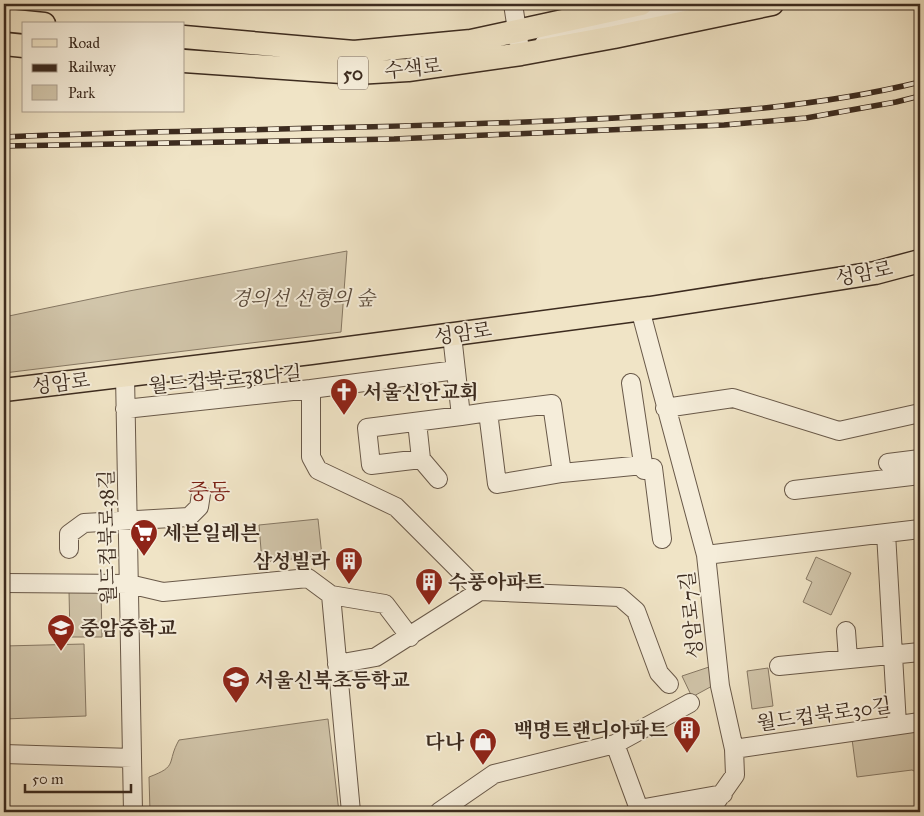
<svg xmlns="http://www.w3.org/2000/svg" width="924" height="816" viewBox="0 0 924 816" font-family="'IM FELL Great Primer','Noto Serif KR',serif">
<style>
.green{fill:#d1c5aa;stroke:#867864}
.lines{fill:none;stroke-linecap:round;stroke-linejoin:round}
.minor-casing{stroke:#695949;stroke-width:20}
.major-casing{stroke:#3c2b1f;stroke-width:25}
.minor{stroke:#f5edda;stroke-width:18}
.major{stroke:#f0e4c6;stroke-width:22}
.rail-casing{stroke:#3c2b1f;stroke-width:5.5}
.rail{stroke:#f5edda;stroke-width:4;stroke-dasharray:11;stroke-linecap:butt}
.labels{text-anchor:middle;stroke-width:4;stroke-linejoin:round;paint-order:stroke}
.shield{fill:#f5edda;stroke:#746557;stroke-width:1}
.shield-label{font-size:19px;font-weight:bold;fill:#3c2b1f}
.street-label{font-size:20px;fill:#3c2b1f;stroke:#f5edda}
.park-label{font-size:20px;font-style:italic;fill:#5a4a3b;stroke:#f5edda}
.poi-label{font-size:20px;font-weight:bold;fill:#3c2b1f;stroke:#f5edda;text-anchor:start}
.quarter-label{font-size:22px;fill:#7a1f14;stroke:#f5edda}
</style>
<rect width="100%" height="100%" fill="#f0e4c6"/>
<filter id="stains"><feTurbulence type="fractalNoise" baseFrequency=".004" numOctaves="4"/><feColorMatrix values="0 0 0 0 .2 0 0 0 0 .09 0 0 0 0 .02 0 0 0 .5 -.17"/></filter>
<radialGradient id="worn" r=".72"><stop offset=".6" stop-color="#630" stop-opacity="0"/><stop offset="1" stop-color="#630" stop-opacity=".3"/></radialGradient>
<path class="green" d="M347,251L341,332L4,373V317L129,291Z
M318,519L322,556L262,562L259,525Z
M816,557L851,573L831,615L803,602L812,582L806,579Z
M69,591H101L102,637H70Z
M84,644L86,716L4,719V646Z
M712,666L714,685L692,697L682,676Z
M768,668L773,706L752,709L747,671Z
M328,719L339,812H150L149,777C179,766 166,763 179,740Z
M920,731V774L912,770L857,777L852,739Z"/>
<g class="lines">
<defs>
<path id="minor" d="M513,4L519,43
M544,44L571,32L684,4
M640,309L706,555L720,686L734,749L735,775L709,812
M452,335L461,416L488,412
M125,375L133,812
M631,383L644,470L653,468L662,539
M311,389L456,370
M665,408L733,398L839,431L920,413
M125,409L311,389V457L318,470L396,507L480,591L620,597L636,611L659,673L669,684
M417,422L421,459L371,465L367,428L461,416
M421,459L438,479
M888,463L920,459
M562,473L552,404L488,412L497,484L562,473L643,465
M794,490L920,475
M886,533L920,529
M69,549V534L84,523L189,517L199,507L201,494
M706,555L886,533L897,725
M4,583L129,584L163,592L308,578L331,595L351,812
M331,595L385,604L410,637
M846,631L848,659
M337,664L376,657L480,591
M779,666L920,652
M615,744L690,703
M734,749L920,722
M4,754L132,758
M439,812L494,774L615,744L639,809L723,794"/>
<path id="major" d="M4,20L44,24
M184,37L354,52L471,41L641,4
M4,44L24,46
M184,61L356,73L408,70L521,54L614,37L772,4
M4,390L311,353L650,308L875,273L920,261"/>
</defs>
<use href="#minor" class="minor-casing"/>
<use href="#major" class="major-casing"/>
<use href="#minor" class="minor"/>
<use href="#major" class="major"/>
<defs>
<path id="rail" d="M4,137C193,129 382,129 572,120C687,115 807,110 920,82
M4,146L394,139L724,125L806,118L896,102L920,96"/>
</defs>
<use href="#rail" class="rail-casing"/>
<use href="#rail" class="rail"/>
</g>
<defs>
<symbol id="church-pin" viewBox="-11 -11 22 30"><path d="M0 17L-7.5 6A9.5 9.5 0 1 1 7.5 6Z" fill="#8f2418" stroke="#f5edda"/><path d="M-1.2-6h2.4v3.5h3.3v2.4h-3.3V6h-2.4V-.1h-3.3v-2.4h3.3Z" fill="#fff"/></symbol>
<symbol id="supermarket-pin" viewBox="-11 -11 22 30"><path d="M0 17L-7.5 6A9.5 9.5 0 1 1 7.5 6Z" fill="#8f2418" stroke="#f5edda"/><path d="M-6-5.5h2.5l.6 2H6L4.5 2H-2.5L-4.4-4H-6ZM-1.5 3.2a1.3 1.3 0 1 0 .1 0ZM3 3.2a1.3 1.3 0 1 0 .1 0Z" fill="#fff"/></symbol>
<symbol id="building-pin" viewBox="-11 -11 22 30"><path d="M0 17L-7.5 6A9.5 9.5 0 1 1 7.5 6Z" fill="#8f2418" stroke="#f5edda"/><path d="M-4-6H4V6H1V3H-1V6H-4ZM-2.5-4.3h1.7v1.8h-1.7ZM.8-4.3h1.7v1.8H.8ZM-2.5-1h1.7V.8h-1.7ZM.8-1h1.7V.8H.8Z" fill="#fff"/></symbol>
<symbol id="school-pin" viewBox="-11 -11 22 30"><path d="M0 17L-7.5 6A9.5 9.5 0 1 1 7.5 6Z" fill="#8f2418" stroke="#f5edda"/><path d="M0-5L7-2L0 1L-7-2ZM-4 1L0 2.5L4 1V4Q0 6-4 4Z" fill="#fff"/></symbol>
<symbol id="shop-pin" viewBox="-11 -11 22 30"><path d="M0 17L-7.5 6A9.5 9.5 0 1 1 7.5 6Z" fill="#8f2418" stroke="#f5edda"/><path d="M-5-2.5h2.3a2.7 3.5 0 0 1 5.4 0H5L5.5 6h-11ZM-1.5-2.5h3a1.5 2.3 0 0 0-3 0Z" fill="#fff"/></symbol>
</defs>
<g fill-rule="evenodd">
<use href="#church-pin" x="328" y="376" width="32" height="43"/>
<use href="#supermarket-pin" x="128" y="517" width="32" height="43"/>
<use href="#building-pin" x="333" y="545" width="32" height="43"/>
<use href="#building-pin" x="413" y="566" width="32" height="43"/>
<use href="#school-pin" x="45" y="612" width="32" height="43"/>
<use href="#school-pin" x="220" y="664" width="32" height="43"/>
<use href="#building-pin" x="671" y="714" width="32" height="43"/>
<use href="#shop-pin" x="467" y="726" width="32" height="43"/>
</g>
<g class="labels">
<rect class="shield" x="338" y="56.5" width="30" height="33" rx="4"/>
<g class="shield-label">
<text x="353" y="80">50</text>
</g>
<g class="street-label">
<text transform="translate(413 68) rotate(-6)" y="7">수색로</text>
<text transform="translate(864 273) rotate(-11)" y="7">성암로</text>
<text transform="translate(463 333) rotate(-8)" y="7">성암로</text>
<text transform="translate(225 379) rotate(-5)" y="7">월드컵북로38나길</text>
<text transform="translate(61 383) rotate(-7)" y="7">성암로</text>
<text transform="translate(107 537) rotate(-91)" y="7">월드컵북로38길</text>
<text transform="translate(691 615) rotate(-96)" y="7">성암로7길</text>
<text transform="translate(824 714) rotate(-8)" y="7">월드컵북로30길</text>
</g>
<g class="park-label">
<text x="303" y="305">경의선 선형의 숲</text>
</g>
<g class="poi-label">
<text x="363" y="399">서울신안교회</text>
<text x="163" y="540">세븐일레븐</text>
<text x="330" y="568" text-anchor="end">삼성빌라</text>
<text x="448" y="589">수풍아파트</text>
<text x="80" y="635">중암중학교</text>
<text x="255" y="687">서울신북초등학교</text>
<text x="668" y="737" text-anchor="end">백명트랜디아파트</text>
<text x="464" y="749" text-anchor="end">다나</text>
</g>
<g class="quarter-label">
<text x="209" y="499">중동</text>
</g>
</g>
<rect width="924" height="816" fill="none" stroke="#f0e4c6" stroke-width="20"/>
<rect x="5" y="5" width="914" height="806" fill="none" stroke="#3c2b1f" stroke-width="2.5"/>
<rect x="10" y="10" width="904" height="796" fill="none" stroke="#3c2b1f"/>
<rect x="22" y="22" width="162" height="90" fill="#f5edda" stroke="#ab9f8f"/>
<rect x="32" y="39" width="25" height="8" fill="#f0e4c6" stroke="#ab9f8f"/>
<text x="68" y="48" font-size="15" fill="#3c2b1f">Road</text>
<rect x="32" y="64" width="25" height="8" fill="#3c2b1f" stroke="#ab9f8f"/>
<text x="68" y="72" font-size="15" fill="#3c2b1f">Railway</text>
<rect x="32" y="85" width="25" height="15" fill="#d1c5aa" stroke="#ab9f8f"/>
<text x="68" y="98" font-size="15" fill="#3c2b1f">Park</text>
<path d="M25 784v8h106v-8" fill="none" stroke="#3c2b1f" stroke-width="2.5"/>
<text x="32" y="784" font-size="15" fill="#3c2b1f" stroke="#f5edda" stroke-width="4" paint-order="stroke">50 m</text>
<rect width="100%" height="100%" filter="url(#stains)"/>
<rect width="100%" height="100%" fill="url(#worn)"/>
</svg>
